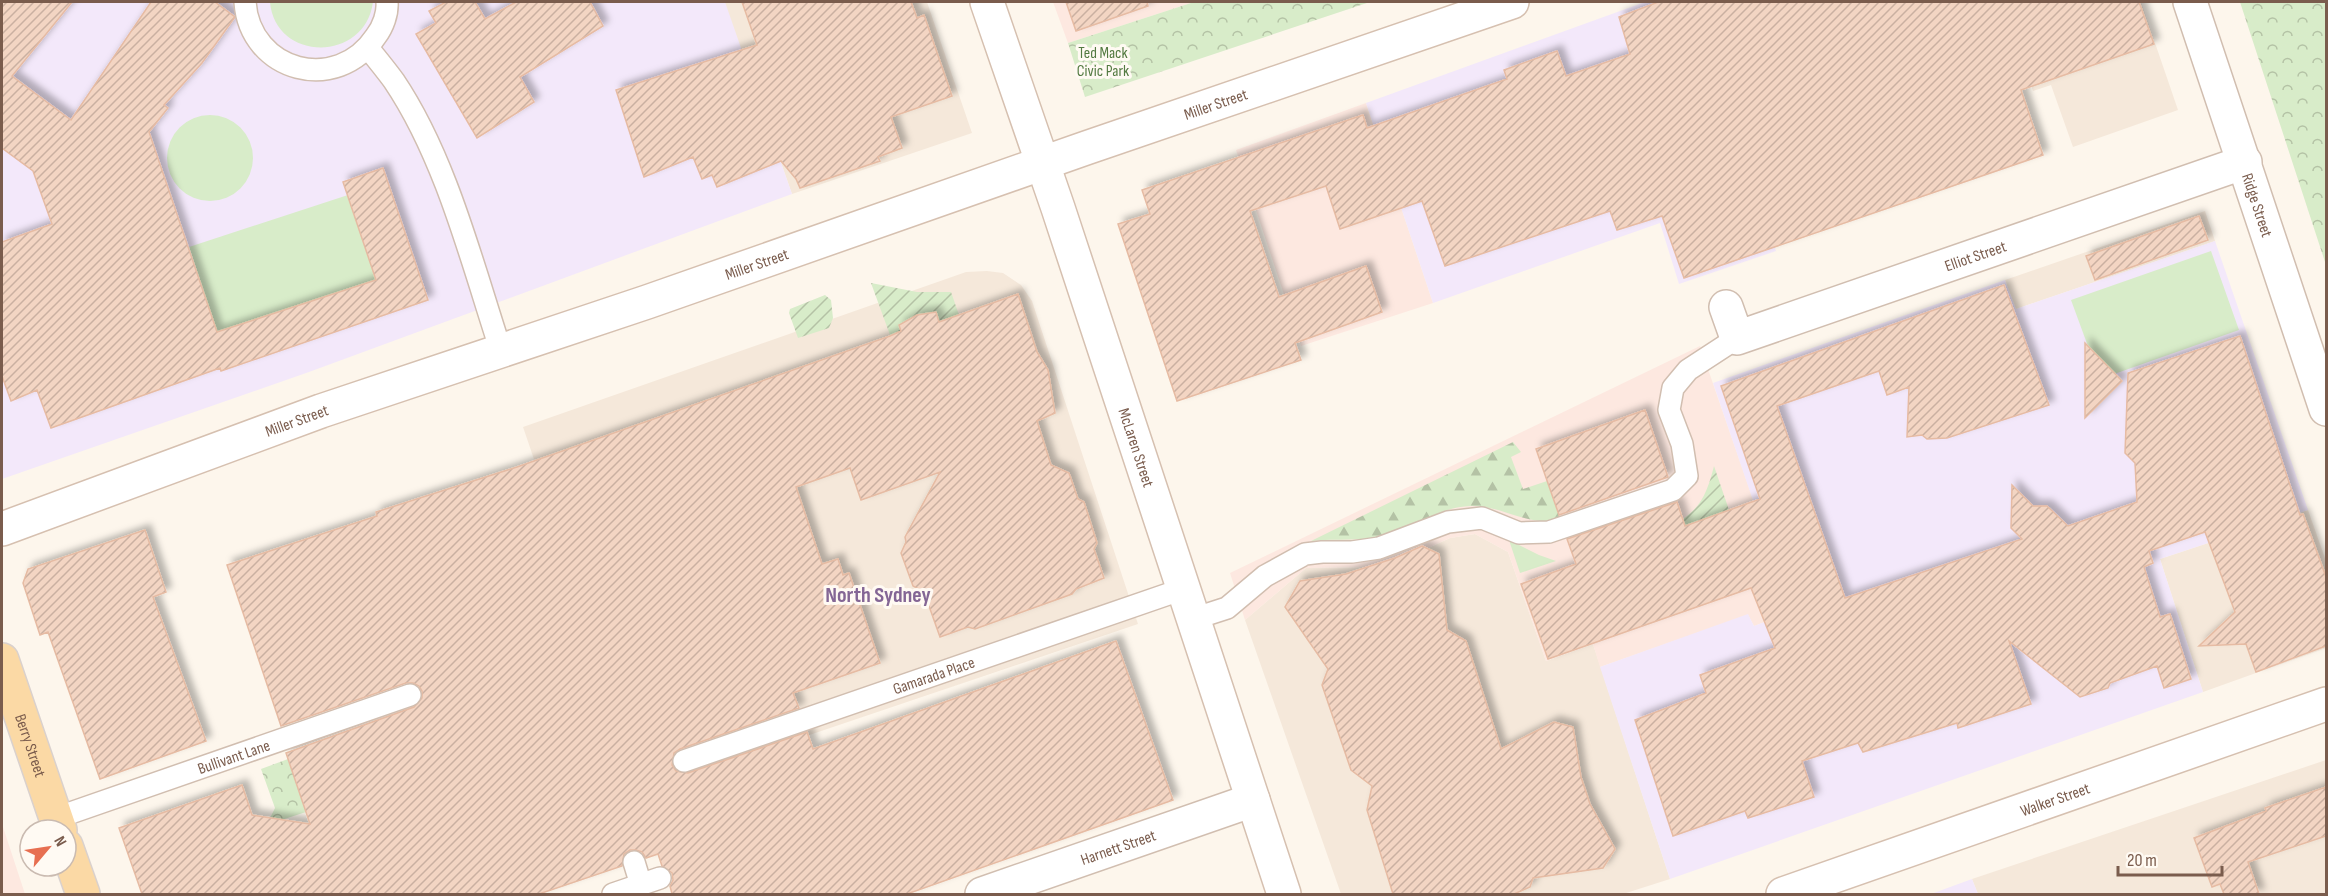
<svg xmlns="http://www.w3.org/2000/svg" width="2328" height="896" viewBox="0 0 2328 896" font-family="'Sofia Sans Condensed',sans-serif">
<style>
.residential{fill:#f5e8da}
.commercial{fill:#fde8e0}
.education{fill:#f3e8fa}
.grass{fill:#d8ecc9}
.forest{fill:url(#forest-firs)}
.park{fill:url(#park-crowns)}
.garden{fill:url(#garden-furrows)}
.building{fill:url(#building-hatch);stroke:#e6bba3;stroke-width:1.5;filter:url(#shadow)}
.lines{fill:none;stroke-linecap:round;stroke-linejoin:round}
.lane-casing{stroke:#d1beb0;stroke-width:24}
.street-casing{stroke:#d1beb0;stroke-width:36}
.secondary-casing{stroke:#d6c0b0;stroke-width:36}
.primary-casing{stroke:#dad1cd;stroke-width:36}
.lane{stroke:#fff;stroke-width:21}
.street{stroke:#fff;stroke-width:33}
.secondary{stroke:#fff;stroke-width:33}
.primary{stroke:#fbd9a5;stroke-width:33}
.labels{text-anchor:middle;stroke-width:6;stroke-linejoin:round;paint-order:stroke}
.park-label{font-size:16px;fill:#537a41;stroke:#fffaf3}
.street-label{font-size:16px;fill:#7a5c4d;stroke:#fffaf3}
.district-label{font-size:22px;font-weight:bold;fill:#846695;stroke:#fffaf3}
</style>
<defs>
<pattern id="forest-firs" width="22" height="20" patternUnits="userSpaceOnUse" patternTransform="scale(1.5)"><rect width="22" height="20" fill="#d8ecc9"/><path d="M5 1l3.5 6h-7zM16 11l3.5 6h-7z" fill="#b4c2a5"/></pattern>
<pattern id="park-crowns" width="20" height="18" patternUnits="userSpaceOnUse" patternTransform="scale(1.5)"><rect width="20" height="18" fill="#d8ecc9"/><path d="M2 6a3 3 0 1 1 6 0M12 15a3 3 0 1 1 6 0" fill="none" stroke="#b4c2a5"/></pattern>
<pattern id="garden-furrows" width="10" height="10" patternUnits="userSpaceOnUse" patternTransform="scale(1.5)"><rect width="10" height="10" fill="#d8ecc9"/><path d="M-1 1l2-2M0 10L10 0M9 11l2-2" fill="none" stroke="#b4c2a5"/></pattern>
<pattern id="building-hatch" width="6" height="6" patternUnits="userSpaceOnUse" patternTransform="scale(1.5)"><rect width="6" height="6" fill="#f3d5c3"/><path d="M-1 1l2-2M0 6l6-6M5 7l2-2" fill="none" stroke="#cab0a1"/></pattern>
<filter id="shadow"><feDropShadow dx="5.5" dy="-5.5" stdDeviation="3" flood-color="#0004"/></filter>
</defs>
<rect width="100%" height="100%" fill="#fdf6ec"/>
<path class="residential" d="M724,2H927L972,133L792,194Z
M2002,2H2141L2178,110L2073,147L2051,85L2033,91Z
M2205,211L2215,241L2016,309L2005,280Z
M987,271L1003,273L1021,285L1032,301L1138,624L647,790L523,427L966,272Z
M2308,510L2326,561V648L2203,692L2160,559Z
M1475,534L1508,552L1546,661L1593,644L1670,879L1623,894H1341L1245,620L1306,568L1376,567L1413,555L1450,538Z
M2326,760V894H1978L1972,879Z"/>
<path class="commercial" d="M1053,2H1194L1068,43Z
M1366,103L1433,303L1301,346L1236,150Z
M1700,346L1792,612L1754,626L1748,615L1600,667L1593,644L1546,661L1508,552L1475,534L1450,538L1413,555L1376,567L1306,568L1245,620L1230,573Z
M2,824L25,894H2Z"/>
<path class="education" d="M2,2H725L792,194L309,372L2,479Z
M1645,2H1697L1776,251L1679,284L1660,223L1433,303L1366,103Z
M2215,241L2308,510L2160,559L2203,692L1670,879L1600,667L1748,614L1754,626L1791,612L1713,383L2005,280L2016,309Z
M1972,879L1978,894H1931Z"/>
<path class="grass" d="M270,2H373C365,63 275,62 270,2Z
M167 158a43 43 0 1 1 86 0a43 43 0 1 1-86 0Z
M348,195L376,280L217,332L189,247Z
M2211,251L2239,330L2100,379L2071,300Z
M1509,540L1539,555L1556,561L1520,573Z"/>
<path class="forest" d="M1513,442L1521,452L1511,457L1523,489L1547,481L1560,519C1529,528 1502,505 1471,506C1437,507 1418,527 1389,535C1364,542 1336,538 1311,541Z"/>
<path class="park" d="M1194,2H1370L1085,97L1068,43Z
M2240,2H2326V265Z
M288,759L306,812L272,823L270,818L275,808L261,769Z"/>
<path class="garden" d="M871,283L917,292H951L959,315L939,321L936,312L917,315L901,331L890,335Z
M825,295L831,300L833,318L829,328L798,338L789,313L790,309Z
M1714,466L1729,510L1685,526L1683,519C1703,505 1708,489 1714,466Z"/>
<path class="building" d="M2,2H72L12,76L71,120L151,2H215L235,17L202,63L164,105L168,108L149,132L217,332L376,280L343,182L383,168L428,300L221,371L220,368L51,428L37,390L11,401L2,376V242L52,224L33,171L2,148Z
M446,2H475L485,19L516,2H590L603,26L520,77L534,102L477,138L416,34L436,23L429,11Z
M742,2H911L917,18L924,15L952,96L891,117L902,148L878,157L880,161L800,188L796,179L781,161L717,187L712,175L702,179L693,157L644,177L616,90L757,45Z
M1066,2H1147L1148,6L1076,31Z
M1658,2H2139L2154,44L2021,90L2043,155L1684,278L1662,216L1617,230L1610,211L1445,266L1422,201L1340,229L1326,186L1250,211L1279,297L1366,266L1382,312L1295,343L1301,360L1177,401L1118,224L1150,214L1142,190L1363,115L1367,128L1507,79L1504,70L1557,51L1566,76L1630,54L1619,17Z
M2199,216L2208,240L2095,280L2086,256Z
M2004,285L2049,405L1947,438L1927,439L1922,435L1907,437L1909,387L1887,395L1879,371L1777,406L1845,598L2022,539L2011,528L2012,485L2033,506H2047L2068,526L2137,502L2135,463L2125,453L2128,373L2240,336L2300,515L2303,514L2326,577V646L2256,672L2246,644L2199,646L2235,612L2205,532L2149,551L2153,563L2144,567L2160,617L2170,614L2191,679L2164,688L2157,666L2110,683L2108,688L2080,697L2009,641L2031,704L1958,728L1957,723L1863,752L1858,743L1802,761L1814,797L1748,818L1745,811L1673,836L1635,720L1706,693L1700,675L1775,648L1751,588L1548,659L1521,584L1576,564L1567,539L1677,502L1685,526L1760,499L1721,386Z
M1018,294L1037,352L1048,370L1055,413L1037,421L1051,465L1069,473L1078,499L1084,502L1097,543L1094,549L1104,578L1076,589L1072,594L975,629L968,627L940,637L924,592L913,586L901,553L906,542L905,537L940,472L861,500L850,468L796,487L822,564L838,559L843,575L849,573L880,663L793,693L799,708L680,749L674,753L672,765L676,771L688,773L807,732L813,749L1116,641L1173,800L907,894H672L670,886L673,880L672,873L662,866L658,854L646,858L642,852L636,850H630L624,854L622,866L539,894H142L119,828L242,785L252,815L310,824L286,753L414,707L422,698V691L419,686L413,683H406L281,726L227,565L377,516L376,512L517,467L890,336L901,331L899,325L917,315L936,312L939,322Z
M2085,343L2122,381L2085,418Z
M1645,410L1668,477L1559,515L1536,449Z
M145,530L166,592L153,597L206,741L100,779L48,632L40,635L23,583L28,569Z
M1422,546L1439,554L1447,630L1466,641L1501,749L1554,722L1573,727L1581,777L1590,804L1615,849L1603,868L1533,878L1530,887L1514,894H1393L1367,810L1372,786L1351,770L1322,685L1328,669L1285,607L1300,581L1346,574L1395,558Z
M2326,787V836L2248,862L2259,894H2224L2220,884L2212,887L2194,838L2266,811L2265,808Z"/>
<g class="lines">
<defs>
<g id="lane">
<path d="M245,2C250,72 337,95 376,36C383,27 388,13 387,2"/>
<path d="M368,48C377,59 386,70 394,81C446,158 472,263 501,351"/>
<path d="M1193,619L1227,608L1265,576L1305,554L1322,552H1352L1379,548L1448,522L1482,518L1519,533L1549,532L1673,490L1687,476L1682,444L1669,410L1673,388L1688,370L1737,338"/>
<path id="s1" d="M684,761L1183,589"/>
<path id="s2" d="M56,818L410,695"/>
<path d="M634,862L641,885"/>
<path d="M613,894L660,878"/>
</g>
<g id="street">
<path id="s3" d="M2190,2L2326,409"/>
<path id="s4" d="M1726,307L1737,338L2245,162"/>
<path id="s5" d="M982,894L1253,800"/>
</g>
<g id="secondary">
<path id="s6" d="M987,2L1058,208L1284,894"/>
<path id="s7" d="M2,529L321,411L647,302L1086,148L1512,2"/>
<path id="s8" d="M1783,894L2326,704"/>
</g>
<g id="primary">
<path id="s9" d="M2,660L60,830"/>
<path d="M66,846L83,894"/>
</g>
</defs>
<use href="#lane" class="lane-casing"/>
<use href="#street" class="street-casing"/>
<use href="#secondary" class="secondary-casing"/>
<use href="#primary" class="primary-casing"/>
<use href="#lane" class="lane"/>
<use href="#street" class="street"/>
<use href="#secondary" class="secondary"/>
<use href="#primary" class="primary"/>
</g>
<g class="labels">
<g class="park-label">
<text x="1103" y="58">Ted Mack<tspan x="1103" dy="18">Civic Park</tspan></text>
</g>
<g class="street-label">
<text dy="6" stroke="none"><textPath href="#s7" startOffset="1286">Miller Street</textPath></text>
<text dy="6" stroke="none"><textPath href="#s3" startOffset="214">Ridge Street</textPath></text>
<text dy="6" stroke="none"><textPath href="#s4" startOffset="285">Elliot Street</textPath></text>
<text dy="6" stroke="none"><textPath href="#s7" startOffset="800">Miller Street</textPath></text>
<text dy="6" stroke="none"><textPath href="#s7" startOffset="314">Miller Street</textPath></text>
<text dy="6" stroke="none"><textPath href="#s6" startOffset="470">McLaren Street</textPath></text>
<text dy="6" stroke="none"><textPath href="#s1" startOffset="264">Gamarada Place</textPath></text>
<text dy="6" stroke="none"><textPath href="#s9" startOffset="90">Berry Street</textPath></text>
<text dy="6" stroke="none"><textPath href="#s2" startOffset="188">Bullivant Lane</textPath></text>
<text dy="6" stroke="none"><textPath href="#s8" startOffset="288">Walker Street</textPath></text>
<text dy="6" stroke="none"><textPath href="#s5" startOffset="144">Harnett Street</textPath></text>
</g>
<g class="district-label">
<text x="878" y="602">North Sydney</text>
</g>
</g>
<rect width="2328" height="896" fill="none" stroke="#7a5c4d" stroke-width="6"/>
<g transform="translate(48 848) rotate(61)"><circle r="28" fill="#fffaf3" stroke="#cabbb1" stroke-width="1.5"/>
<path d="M0-4.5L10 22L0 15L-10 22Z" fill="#e76f51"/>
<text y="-9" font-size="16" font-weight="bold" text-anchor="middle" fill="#7a5c4d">N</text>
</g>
<path d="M2118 866v9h104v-9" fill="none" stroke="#7a5c4d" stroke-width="3"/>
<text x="2127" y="866" font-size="18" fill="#7a5c4d" stroke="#fffaf3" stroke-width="4.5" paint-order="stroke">20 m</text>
</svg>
